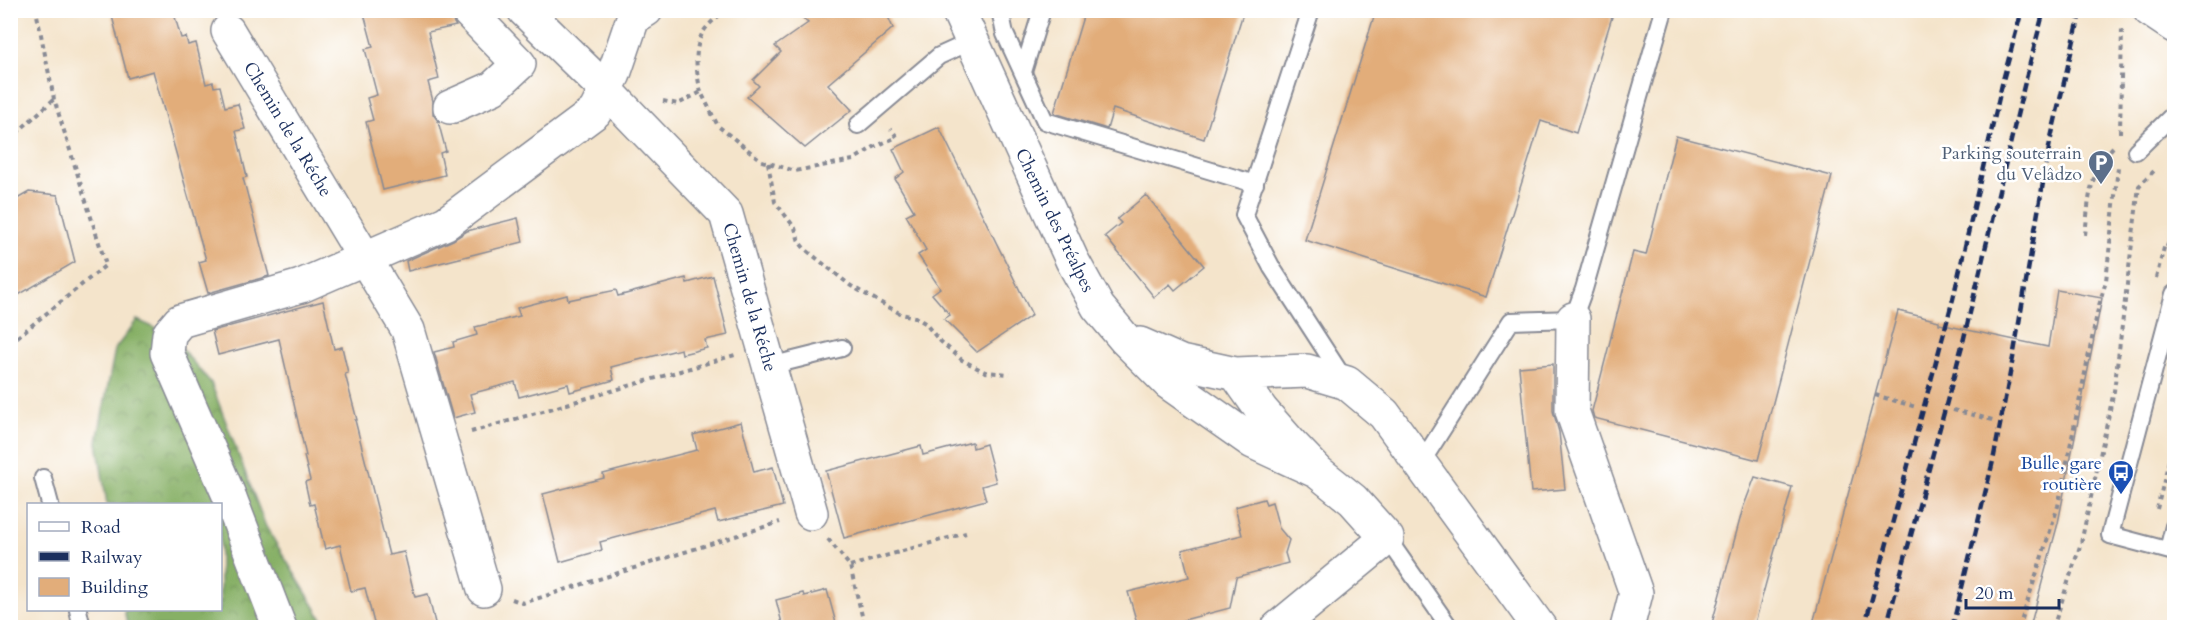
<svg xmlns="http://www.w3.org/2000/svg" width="2185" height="638" viewBox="0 0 2185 638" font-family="Cardo,serif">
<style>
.forest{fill:url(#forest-crowns);stroke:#517062;stroke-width:1.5}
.building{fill:#e2ad7a}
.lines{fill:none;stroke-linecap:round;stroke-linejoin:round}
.service-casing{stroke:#888a94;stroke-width:20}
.minor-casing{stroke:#888a94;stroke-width:36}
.tertiary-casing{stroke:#888a94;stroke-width:36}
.path{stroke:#888a94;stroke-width:4;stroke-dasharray:4.5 4.5;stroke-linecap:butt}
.service{stroke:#fff;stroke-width:16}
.minor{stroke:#fff;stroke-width:33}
.tertiary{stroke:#fff;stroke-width:33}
.rail{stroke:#1b2f5e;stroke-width:4.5;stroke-dasharray:9 4.5;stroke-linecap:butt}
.labels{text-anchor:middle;stroke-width:5;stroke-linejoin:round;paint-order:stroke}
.street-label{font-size:18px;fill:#1b2f5e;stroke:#fff}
.service-label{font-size:18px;fill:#4e5e75;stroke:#fff;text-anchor:end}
.transit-label{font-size:18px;fill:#164399;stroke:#fff;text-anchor:end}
</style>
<defs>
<pattern id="forest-crowns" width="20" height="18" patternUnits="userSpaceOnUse" patternTransform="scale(1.5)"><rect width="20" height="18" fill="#87b066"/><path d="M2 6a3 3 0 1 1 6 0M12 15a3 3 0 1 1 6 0" fill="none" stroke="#6e9057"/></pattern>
</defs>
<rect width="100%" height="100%" fill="#fff"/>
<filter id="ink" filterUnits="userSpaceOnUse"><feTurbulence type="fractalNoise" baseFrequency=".0167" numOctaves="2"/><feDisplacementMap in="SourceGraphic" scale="12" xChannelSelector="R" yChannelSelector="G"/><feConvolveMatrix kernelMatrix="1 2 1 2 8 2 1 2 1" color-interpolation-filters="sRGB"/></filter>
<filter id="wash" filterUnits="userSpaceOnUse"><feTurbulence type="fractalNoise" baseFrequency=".008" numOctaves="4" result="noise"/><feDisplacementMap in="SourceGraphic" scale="24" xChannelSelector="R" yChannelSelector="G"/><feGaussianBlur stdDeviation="1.35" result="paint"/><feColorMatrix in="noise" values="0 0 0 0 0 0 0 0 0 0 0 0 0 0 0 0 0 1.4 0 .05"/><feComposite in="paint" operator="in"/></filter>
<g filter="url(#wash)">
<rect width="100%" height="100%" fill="#f4e4cb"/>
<path class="forest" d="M137,320L169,334L211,383L266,527L327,627H128L124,610H220V504H107L97,442L115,349Z"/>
<g id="blocks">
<path class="building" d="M117,10H173L181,38L186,37L188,45L196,43L206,84L213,82L214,87L220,86L225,107L238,104L245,129L236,131L247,177L243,178L269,276L208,293L199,262L206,260L153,71L128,78L112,16L118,15Z
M363,10H449V15L456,26L428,32L439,79L428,82L433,101V114L438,121L446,151L440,153L445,175L383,190L366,122L373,120L367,98L377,95L365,49L373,47Z
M795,10H885L893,28L828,84L852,110L805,148L747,97L759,86L753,80L781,52L775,46L808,23Z
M1085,10H1244L1204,139L1113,109L1107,129L1054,113Z
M1376,10H1592L1612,17L1576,133L1541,121L1486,297L1305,240Z
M939,127L1032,315L977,352L944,319L950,315L932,294L940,288L918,255L926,250L906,215L914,211L895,179L904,172L893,149Z
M1676,136L1832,176L1758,460L1594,418L1592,411L1633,252L1646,255Z
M29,192L58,195L75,262L10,300V203Z
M1146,195L1204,266L1175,290L1170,284L1154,297L1105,236L1121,223L1117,219Z
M518,218L523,242L408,271L406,261L453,240L467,231Z
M713,276L728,335L705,340L707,348L682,354L681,349L611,367L614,380L570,392L568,384L519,397L515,382L470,394L475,412L453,418L434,352L454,347L453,342L477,335L475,327L520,316L517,308L567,295L568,300L616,290L618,296L686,278L687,283Z
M2057,290L2102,298L2058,523L2030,627H1812L1898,311L1939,321V324L2048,347Z
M323,301L334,349L342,347L348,373L345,374L357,420H355L389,555L404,552L415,597L428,594L436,627H375L365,588L351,591L340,545L325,549L314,504L310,505L305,482L310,480L304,456H306L279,339L218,355L212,331Z
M1553,364V411L1559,432L1565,489L1531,492L1519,367Z
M741,422L754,472L773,467L783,506L718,522L715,511L600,542L602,550L560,562L543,494L604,478L603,474L697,450L693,435Z
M972,442L973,448L986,444L996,482L982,486L986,500L844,538L826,471L921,446L923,455Z
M1755,477L1792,487L1754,627H1711L1743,508Z
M1264,499L1266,504L1272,502L1279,528L1289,540L1285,553L1288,563L1236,577L1230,608L1180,621L1182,627H1144L1142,621L1137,623L1128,592L1189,577L1182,550L1242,535L1235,507Z
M827,590L837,627H783L776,600L803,593L804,596Z"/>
</g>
</g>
<g filter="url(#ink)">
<use href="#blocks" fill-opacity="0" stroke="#888a94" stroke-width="1.5"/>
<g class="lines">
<defs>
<path id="service" d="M1000,10L1005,34L1045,121L1255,184
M1311,10L1244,215L1272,268L1344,379
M1023,72L1042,10
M858,125L939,56L972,41
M2136,151L2174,114
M2174,294L2110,535L2174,552
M770,366L842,348
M1421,463L1511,321L1573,319L1584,289L1664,10
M43,478L50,504
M1387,538L1450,628
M2168,550L2174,526
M78,610L82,628"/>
<path id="minor" d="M524,10L606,90L726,214L811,513
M958,10L1072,260L1098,307L1124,338L1169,383L1253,442L1318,472
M228,31L408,330L484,589
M450,107L493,88L519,64L467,10
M1573,319L1572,411L1636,593L1627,628
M1140,344L1181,362L1236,374L1307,371L1347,383L1384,414L1540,628
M1236,374L1262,411L1291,444L1318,472L1353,500L1387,538L1278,628
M280,628L228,493L167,353L169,334L180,321L301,286L446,223L595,112L614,74L633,18L646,10"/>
<path id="tertiary" d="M2150,10L2174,26"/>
</defs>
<use href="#service" class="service-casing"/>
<use href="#minor" class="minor-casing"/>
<use href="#tertiary" class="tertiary-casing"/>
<path class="path" d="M701,92C696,73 692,43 707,27C712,21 719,16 725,10
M663,101L678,104L701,92L718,126L762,161L795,171L853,160L874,147L897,137L891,129
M2120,133L2122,26
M10,139L54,99
M768,163L775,202L795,228L799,242L805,249L851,286L901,314L915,317L925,323L938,339L962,360L985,372L1010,374
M2085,235C2089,202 2088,173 2113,147
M2156,278L2165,244L2174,248
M10,343L106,265L54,99L36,10
M1875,395L1916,407
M1953,410L1993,420
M471,432L735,355
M2157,509L2174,440
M828,539L850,566L865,628
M850,566L966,533
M512,599L523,603L780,522
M2019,628L2058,506L2098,309L2106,281L2118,167
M2053,628L2081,543L2114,391L2139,186L2155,170"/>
<use href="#service" class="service"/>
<use href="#minor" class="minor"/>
<use href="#tertiary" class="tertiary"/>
<path class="rail" d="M1864,628L1953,299L2003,80L2022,10
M1886,628L1963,342L2024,86L2044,10
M1952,628L1993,461L2013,358L2050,142L2081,10"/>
</g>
</g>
<defs>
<symbol id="parking-pin" viewBox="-11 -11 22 30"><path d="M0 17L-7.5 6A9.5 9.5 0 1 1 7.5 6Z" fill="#5c6f8a" stroke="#fff"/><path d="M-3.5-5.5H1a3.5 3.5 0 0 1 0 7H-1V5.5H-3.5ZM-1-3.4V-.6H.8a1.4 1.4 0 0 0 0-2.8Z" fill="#fff"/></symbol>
<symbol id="bus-pin" viewBox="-11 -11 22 30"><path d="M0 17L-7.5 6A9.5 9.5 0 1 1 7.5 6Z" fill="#1a4fb4" stroke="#fff"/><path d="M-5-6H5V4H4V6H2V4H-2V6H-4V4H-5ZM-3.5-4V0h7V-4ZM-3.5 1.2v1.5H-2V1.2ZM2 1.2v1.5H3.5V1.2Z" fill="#fff"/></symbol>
</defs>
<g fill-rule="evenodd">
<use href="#parking-pin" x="2086" y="148" width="30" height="40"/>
<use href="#bus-pin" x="2106" y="458" width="30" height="40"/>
</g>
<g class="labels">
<g class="street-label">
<text transform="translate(288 129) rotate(59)" y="6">Chemin de la Réche</text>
<text transform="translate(1055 220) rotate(64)" y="6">Chemin des Préalpes</text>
<text transform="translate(750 297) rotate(74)" y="6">Chemin de la Réche</text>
</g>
<g class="service-label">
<text x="2082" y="159">Parking souterrain<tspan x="2082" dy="21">du Velâdzo</tspan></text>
</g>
<g class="transit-label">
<text x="2102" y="469">Bulle, gare<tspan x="2102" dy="21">routière</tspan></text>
</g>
</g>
<rect width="2185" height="638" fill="none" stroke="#fff" stroke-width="36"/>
<rect x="27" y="503" width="195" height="108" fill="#ffffff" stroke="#a4acbf" stroke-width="1.5"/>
<rect x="39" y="522" width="30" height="9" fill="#ffffff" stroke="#a4acbf" stroke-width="1.5"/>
<text x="81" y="533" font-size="18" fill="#1b2f5e">Road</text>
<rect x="39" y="552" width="30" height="9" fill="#1b2f5e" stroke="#a4acbf" stroke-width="1.5"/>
<text x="81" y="563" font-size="18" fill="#1b2f5e">Railway</text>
<rect x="39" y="578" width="30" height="18" fill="#e2ad7a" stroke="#a4acbf" stroke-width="1.5"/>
<text x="81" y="593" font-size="18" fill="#1b2f5e">Building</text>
<path d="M1966 599v9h93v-9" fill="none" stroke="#1b2f5e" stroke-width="3"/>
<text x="1975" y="599" font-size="18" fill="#1b2f5e" stroke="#ffffff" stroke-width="4.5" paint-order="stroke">20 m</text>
</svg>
